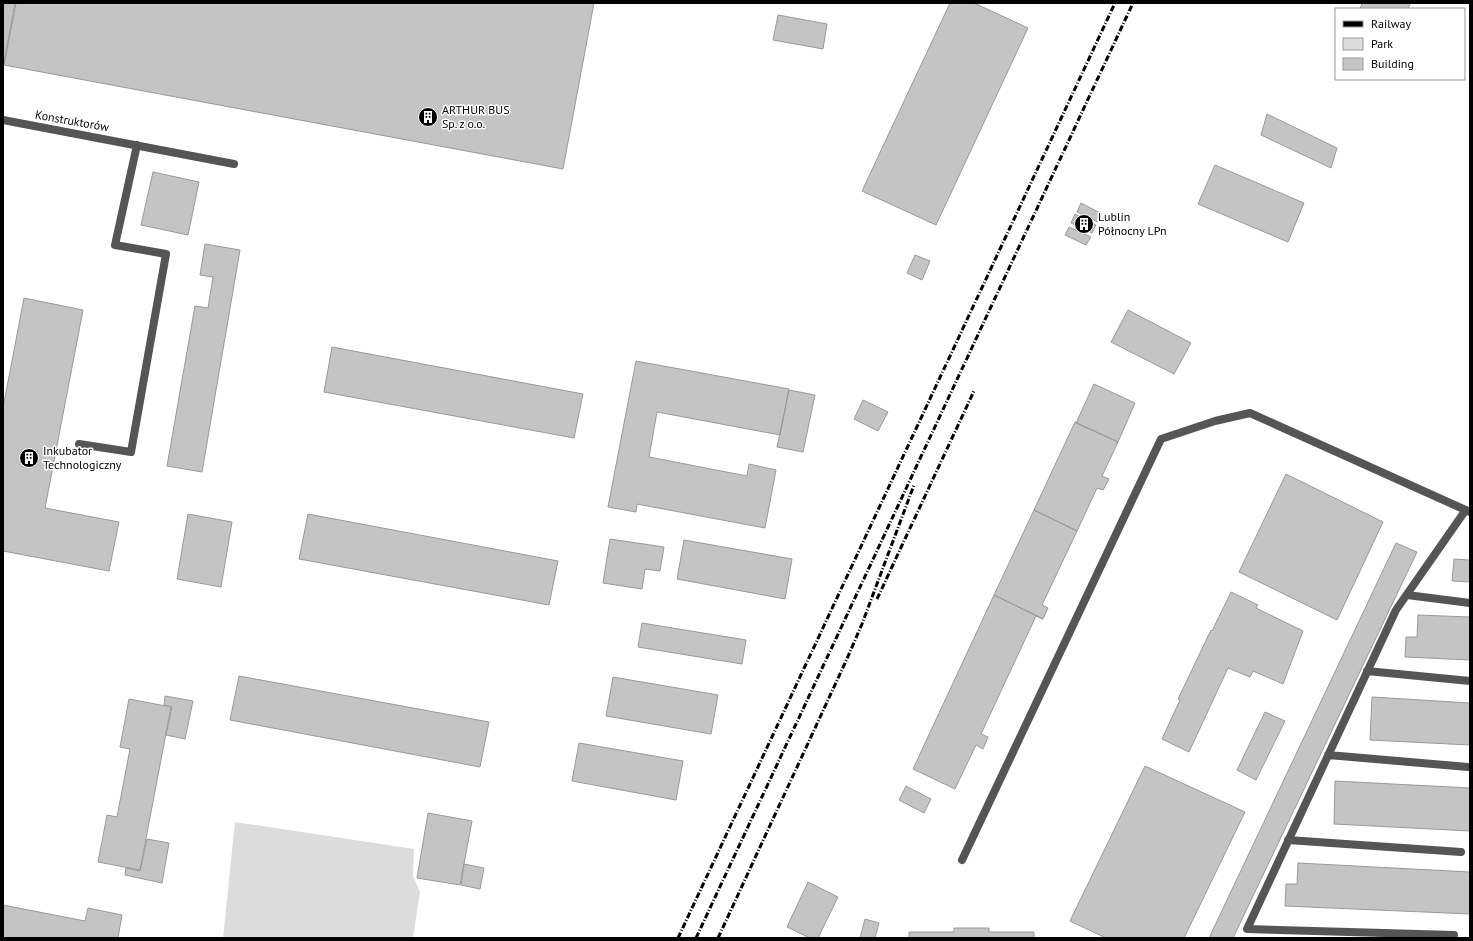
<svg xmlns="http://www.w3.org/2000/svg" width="1473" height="941" viewBox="0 0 1473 941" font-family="'PT Sans',sans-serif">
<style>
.green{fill:#dcdcdc}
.building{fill:#c4c4c4;stroke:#999}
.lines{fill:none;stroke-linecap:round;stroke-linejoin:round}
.service{stroke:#555;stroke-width:8}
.rail{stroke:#000;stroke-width:3;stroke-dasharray:6 2 1 2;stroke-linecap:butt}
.labels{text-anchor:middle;stroke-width:3;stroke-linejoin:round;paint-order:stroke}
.poi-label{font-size:12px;fill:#000;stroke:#fff;text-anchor:start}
.street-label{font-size:12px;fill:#000;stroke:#fff}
</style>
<rect width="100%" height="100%" fill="#fff"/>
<path class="green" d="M235,822L414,849L413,876L420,892L413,938H223Z"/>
<path class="building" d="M3,3H15L3,68Z
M16,3H594L563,169L4,65Z
M950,3H974L1028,28L936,225L862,191Z
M1362,3H1408L1410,4L1408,9H1360Z
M778,15L827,24L823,49L773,40Z
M1267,114L1337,148L1331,168L1261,135Z
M1215,165L1304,203L1288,242L1198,204Z
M153,172L199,182L188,235L141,225Z
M1081,203L1102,214L1098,222L1077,212Z
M1075,214L1096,225L1092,233L1071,223Z
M1069,227L1091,237L1086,245L1065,235Z
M205,244L240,250L202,472L167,466L195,306L208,308L213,277L200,275Z
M915,255L930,261L922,280L907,273Z
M24,298L83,310L45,508L119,522L109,571L3,551V408Z
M1128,310L1191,343L1174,374L1111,342Z
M332,347L583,394L574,438L324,392Z
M636,361L789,389L780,435L657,412L649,457L747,476L749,464L776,470L765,528L637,504L636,512L608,507Z
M1094,384L1135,403L1118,442L1076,423Z
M789,390L815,395L803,452L777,447Z
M863,400L888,412L878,431L854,419Z
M1075,422L1118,442L1102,476L1109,479L1103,490L1097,488L1077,531L1034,510Z
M1286,474L1383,522L1337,620L1239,572Z
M1034,510L1077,531L1042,605L1048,608L1043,619L994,595Z
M188,514L232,522L221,587L177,579Z
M308,514L558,561L549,605L299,559Z
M610,539L664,547L660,571L645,569L642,589L603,583Z
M684,540L792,559L785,599L677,579Z
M1396,543L1417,552L1233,938H1209Z
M1454,559L1470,560V582L1452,581Z
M1231,592L1258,605L1256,608L1303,631L1283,684L1253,671L1250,677L1228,668L1189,752L1162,739L1180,700L1178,699L1211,630L1212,631Z
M994,595L1043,619L1036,616L981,734L988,737L983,749L976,745L955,789L913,769Z
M1418,615L1470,617V660L1405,657L1406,637H1417Z
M642,623L746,640L742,664L638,647Z
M239,676L489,722L480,767L230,720Z
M613,677L718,695L711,734L606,716Z
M165,696L193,701L185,739L166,735L172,707L164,705Z
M1372,697L1470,703V745L1370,740Z
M129,699L171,707L140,870L98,862L107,815L117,817L130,749L120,747Z
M1265,712L1285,721L1256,780L1237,770Z
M579,743L683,761L676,800L572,781Z
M1145,766L1245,812L1184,938H1106L1070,921Z
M1335,781L1470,788V831L1334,824Z
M906,786L931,799L924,813L899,800Z
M428,813L472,821L460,885L417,878Z
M147,839L169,843L162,883L125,875L126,868L140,871Z
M1298,863L1470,872V914L1285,906L1286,884H1297Z
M464,864L484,868L480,889L461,885Z
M808,882L838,897L818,938H810L787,927Z
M3,905L85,921L88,908L122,915L118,938H3Z
M865,919L879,923L875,938H860Z
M954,928H989V932H1034V938H909V932H954Z"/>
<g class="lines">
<path class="service" d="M3,120L234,164
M79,444L131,452L166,254L115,245L137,145
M1407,595L1470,603
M1367,671L1470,681
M1328,755L1468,767
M1288,840L1461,852
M962,860L1161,439L1215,421L1250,413L1470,512
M1454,935L1247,929L1396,610L1465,511"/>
<path class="rail" d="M877,599L974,391
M678,938L1115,3
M696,938L1133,3
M718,938L846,661L862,624L914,485"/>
</g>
<defs>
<symbol id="building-disc" viewBox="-11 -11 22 22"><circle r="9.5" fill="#000" stroke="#fff"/><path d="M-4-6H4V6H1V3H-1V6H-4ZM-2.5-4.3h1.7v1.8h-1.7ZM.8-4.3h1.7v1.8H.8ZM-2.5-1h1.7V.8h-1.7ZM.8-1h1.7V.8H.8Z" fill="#fff"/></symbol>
</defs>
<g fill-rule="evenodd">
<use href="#building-disc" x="417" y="106" width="22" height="22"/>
<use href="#building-disc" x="1073" y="213" width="22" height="22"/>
<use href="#building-disc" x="18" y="447" width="22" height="22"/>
</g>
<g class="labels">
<g class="poi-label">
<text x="442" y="114">ARTHUR BUS<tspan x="442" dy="14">Sp. z o.o.</tspan></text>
<text x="1098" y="221">Lublin<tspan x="1098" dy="14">Północny LPn</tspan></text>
<text x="43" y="455">Inkubator<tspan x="43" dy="14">Technologiczny</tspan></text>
</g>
<g class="street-label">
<text transform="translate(72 121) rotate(10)" y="4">Konstruktorów</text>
</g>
</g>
<rect width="1473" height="941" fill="none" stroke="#000000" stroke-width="8"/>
<rect x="1335" y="8" width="130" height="72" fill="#ffffff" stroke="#999999"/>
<rect x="1343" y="21" width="20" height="6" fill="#000000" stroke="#999999"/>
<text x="1371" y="28" font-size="12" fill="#000000">Railway</text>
<rect x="1343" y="38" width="20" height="12" fill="#dcdcdc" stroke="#999999"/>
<text x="1371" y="48" font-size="12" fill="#000000">Park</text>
<rect x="1343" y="58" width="20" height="12" fill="#c4c4c4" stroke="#999999"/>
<text x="1371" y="68" font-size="12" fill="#000000">Building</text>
</svg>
